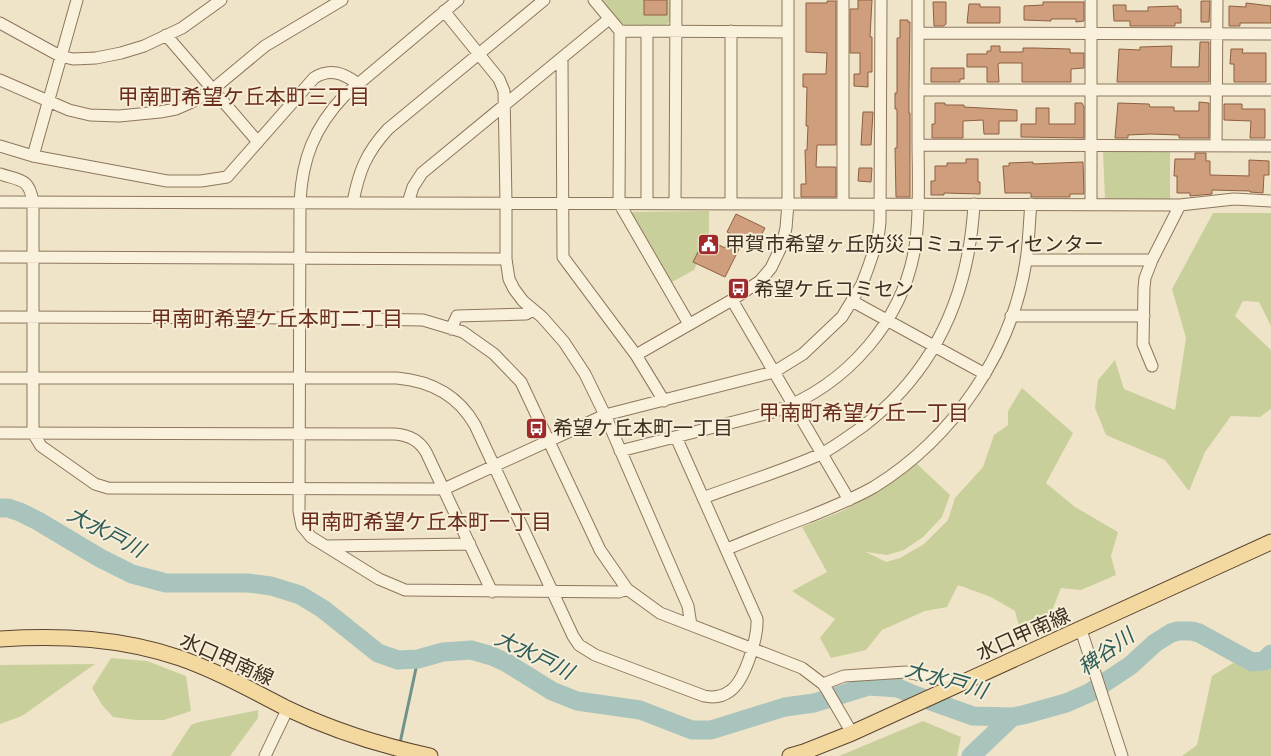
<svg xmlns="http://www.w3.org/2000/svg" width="1271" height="756" viewBox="0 0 1271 756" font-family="Spectral,'Noto Sans JP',serif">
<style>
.green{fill:#c9cf9b}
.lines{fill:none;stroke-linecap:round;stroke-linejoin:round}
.stream{stroke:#6f938a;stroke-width:3}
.river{stroke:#a9c4bc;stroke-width:19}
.building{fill:#cf9f7d;stroke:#8d5f41}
.minor-casing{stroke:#8d765c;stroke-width:13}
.major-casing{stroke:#5b4430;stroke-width:17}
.minor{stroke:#faf1dc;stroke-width:11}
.major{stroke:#f3d9a0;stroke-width:15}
.labels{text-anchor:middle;stroke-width:4;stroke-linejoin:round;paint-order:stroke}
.poi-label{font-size:20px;fill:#3d2e20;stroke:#f7eed8;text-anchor:start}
.street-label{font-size:20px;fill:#3d2e20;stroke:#f7eed8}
.neighbourhood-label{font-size:21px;fill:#6b2e1e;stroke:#f7eed8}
.water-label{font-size:21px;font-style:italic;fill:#2f5d5a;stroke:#f7eed8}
</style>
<rect width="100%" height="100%" fill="#f0e4c8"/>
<path class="green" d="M600,0H671V20L665,27L627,26L617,21Z
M1103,150L1170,151V199H1105Z
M709,211V237L694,270L670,283L627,212Z
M1213,213H1271V326L1259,302L1243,301L1235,316L1271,350V409L1260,417L1231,416L1205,452L1189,491L1165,460L1106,435L1095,408L1098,380L1115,360L1124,389L1175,410L1186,338L1172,289Z
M1022,388L1073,433L1046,483L1075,507L1118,532L1111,556L1116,575L1081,590L1061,588L1053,608L1023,641L1015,611L991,597L958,585L947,607L925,611L882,630L866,650L831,658L820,638L835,619L792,591L827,572L802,527L840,512L875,493L916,463L950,495L942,517L923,537L904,550L887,555L866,552L886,562L900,558L924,544L948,520L955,498L983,467L994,435L1008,425V411Z
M1271,657V756H1182L1197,745L1212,676L1233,663L1261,668Z
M111,658L147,661L186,676L191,711L164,720H136L113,717L102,705L92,688Z
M95,664L22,716L0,724V665Z
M258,710V718L230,756H171L191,725L199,722Z
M923,721L961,737L957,756H839Z"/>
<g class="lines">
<path class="stream" d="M400,743L418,659"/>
<path class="river" d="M0,508H8L20,512L38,521L100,558L132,574L166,583H248L271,586L300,595L323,609L378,653L398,660L418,659L443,652L471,650L492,656L507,663L552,691L577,701L640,710L692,730H711L785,707L814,703L869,686L898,688L914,695L973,716L1012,717L1023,715L1066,703L1089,693L1131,665L1155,643L1171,633L1178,631H1192L1199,633L1252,662L1264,661L1271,654
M971,756L1012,717"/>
</g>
<path class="building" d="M644,0H667V15H644Z
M858,0H872L870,37H872V72H868V87L854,86V74H860V53H850V9H858Z
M827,1H836V145H817L816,167H836V197H801V184H806L805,150H807L808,126H806L807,87H803V74H826L827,53L806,52V3H827Z
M1201,1H1210L1209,22H1201Z
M933,2H946V24L944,26H934Z
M1043,2H1084V21L1076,22V19H1051V21L1024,20V6L1043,5Z
M1246,3L1271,6V23H1240V26H1229V6L1246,7Z
M969,4H980V7H1000V23H967Z
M1113,5H1126V11H1148V7L1178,6V9H1181V23H1175V26H1130V21H1114Z
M900,20H908V22H910L909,90V113H910V197H896L895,148H897V109H895V93H897V38H900Z
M1200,42H1209V82H1117L1119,49L1140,50V47L1172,46L1171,67H1199Z
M991,46H1000V52H1023V48H1035L1070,49V53H1084V68L1071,69V82H1022V63H1000L998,64L999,82H987V67H967V54H987V51H991Z
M1231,49H1243L1242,53H1266V82H1234V64H1230Z
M931,68H964V79H960V82H931Z
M1199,102L1209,103V138H1179V135L1150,134L1128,135V138H1115L1118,103L1149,104L1150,107H1174V111H1199Z
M935,103H945V105H964V107L1017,110V121H999V134H984L983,120L963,121V138H932V124H935Z
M1075,103H1082L1084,107V138L1021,137V124H1036V108H1049V124H1075Z
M1224,104H1242V109H1265V138H1250L1251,121L1224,120Z
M863,112H873L871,145H861Z
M1195,153H1206V161H1210V175L1249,176V160L1269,161V175H1264L1263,193L1250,192V191L1212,190V194L1190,196V193H1177V176H1174L1175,159H1195Z
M966,159H978V182H980V194L944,193V195H931V181H935V166H947V163H966Z
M1033,162V164L1083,162L1084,194H1070V197H1031V193H1005L1003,166H1009V163Z
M859,168H872L871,182L858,181Z
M736,214L765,228L755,247L743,241L725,277L693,262L705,238L725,248L731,234L727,232Z"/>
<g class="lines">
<defs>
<path id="minor" d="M458,0L344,96C314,128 302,159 300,202L299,511L302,526L311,537L379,579L405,590L619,592L627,589
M594,0L620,31L787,32
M1091,0V204
M444,11L499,79L504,91L506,203V259L509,279L514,289L523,301L542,317L564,342L585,374L605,415L688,606L691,625
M0,23L60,56L73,59L96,58L121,53L144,46L182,28L221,0
M620,31L619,203L689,324
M731,31V203
M918,33L1271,34
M166,35L258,142
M562,58L563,257L636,355L664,401
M0,80L69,110L90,115L119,116L160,112L176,109L192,102L212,90L265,46L342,0
M918,90H1271
M918,145L1271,146
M0,146L33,156L167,181H201L227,177L314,78C330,68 343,73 357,83
M1216,146L1217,0
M33,156L77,0
M0,174C21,181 29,178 33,202V433L41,446L95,484L108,488L444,489L605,415L774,372L803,354L842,317L862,284L868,268L878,239L880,222L881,0
M0,202L1180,205L1234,199L1271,201
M353,202C359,171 366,153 388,129L544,0
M408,203L413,187L422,173L609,19
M647,203V31
M675,203L676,0
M843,203V0
M0,257L506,259
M1026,260H1152
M732,300L849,500
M852,301L985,374
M1011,316H1144
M0,317L299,318L423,320L463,332L494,354L521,382L600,550L627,589L660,613L802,668L823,684L827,690L852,733
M451,329L457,316L526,314L533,310
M636,355L732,300L760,281L771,268L782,245L786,228L788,203V0
M1152,366L1143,344L1144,288L1145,278L1152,260L1180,205
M0,378H397C430,381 458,395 475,425L573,636L579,645L595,655L704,696C713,698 722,697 730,691C745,681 758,637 757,619L676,437
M0,433L395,434C409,435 419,440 426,452L492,592
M620,451L773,412C847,386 906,319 916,240C920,206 918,171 918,137C918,91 918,46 918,0
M703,498C742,483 783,471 821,454C835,447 849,436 862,427C936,371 969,295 974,204
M326,546L470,544
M727,549C754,538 781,527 808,517C830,508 853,499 874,487C953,438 1012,353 1026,261C1029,242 1029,223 1031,204
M1081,630L1122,756
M823,684L844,676L906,672L962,684
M265,756L288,708"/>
<path id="major" d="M0,639C62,635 121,638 180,658C217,671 251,690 286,708C334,731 378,745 430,756
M790,756L804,752L852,733L1271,542"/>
</defs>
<use href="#minor" class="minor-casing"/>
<use href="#major" class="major-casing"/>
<use href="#minor" class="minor"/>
<use href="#major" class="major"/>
</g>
<defs>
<symbol id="civic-square" viewBox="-11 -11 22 22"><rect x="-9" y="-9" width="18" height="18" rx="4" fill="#9e2a2b" stroke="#f7eed8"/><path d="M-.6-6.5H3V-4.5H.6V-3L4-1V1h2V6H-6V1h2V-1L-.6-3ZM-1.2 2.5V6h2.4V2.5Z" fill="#fff"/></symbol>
<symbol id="bus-square" viewBox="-11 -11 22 22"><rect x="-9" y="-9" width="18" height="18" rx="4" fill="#9e2a2b" stroke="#f7eed8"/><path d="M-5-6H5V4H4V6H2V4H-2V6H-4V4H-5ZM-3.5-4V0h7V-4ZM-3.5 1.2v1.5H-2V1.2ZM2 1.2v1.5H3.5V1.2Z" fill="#fff"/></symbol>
</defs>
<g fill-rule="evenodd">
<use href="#civic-square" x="696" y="232" width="25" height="25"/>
<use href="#bus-square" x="726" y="276" width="25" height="25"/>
<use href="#bus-square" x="524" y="416" width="25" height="25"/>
</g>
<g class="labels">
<g class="poi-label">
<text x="725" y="251">甲賀市希望ヶ丘防災コミュニティセンター</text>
<text x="754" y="296">希望ケ丘コミセン</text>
<text x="553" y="435">希望ケ丘本町一丁目</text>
</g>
<g class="street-label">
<text transform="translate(1023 634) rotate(-24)" y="7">水口甲南線</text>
<text transform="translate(227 659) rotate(24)" y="7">水口甲南線</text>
</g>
<g class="neighbourhood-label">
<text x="244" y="104">甲南町希望ケ丘本町三丁目</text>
<text x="277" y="326">甲南町希望ケ丘本町二丁目</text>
<text x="864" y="420">甲南町希望ケ丘一丁目</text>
<text x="426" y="529">甲南町希望ケ丘本町一丁目</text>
</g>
<g class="water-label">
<text transform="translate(106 532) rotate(28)" y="7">大水戸川</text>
<text transform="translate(1106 652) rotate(-36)" y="7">稗谷川</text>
<text transform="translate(534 655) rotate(26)" y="7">大水戸川</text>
<text transform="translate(946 680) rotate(16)" y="7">大水戸川</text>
</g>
</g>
</svg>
